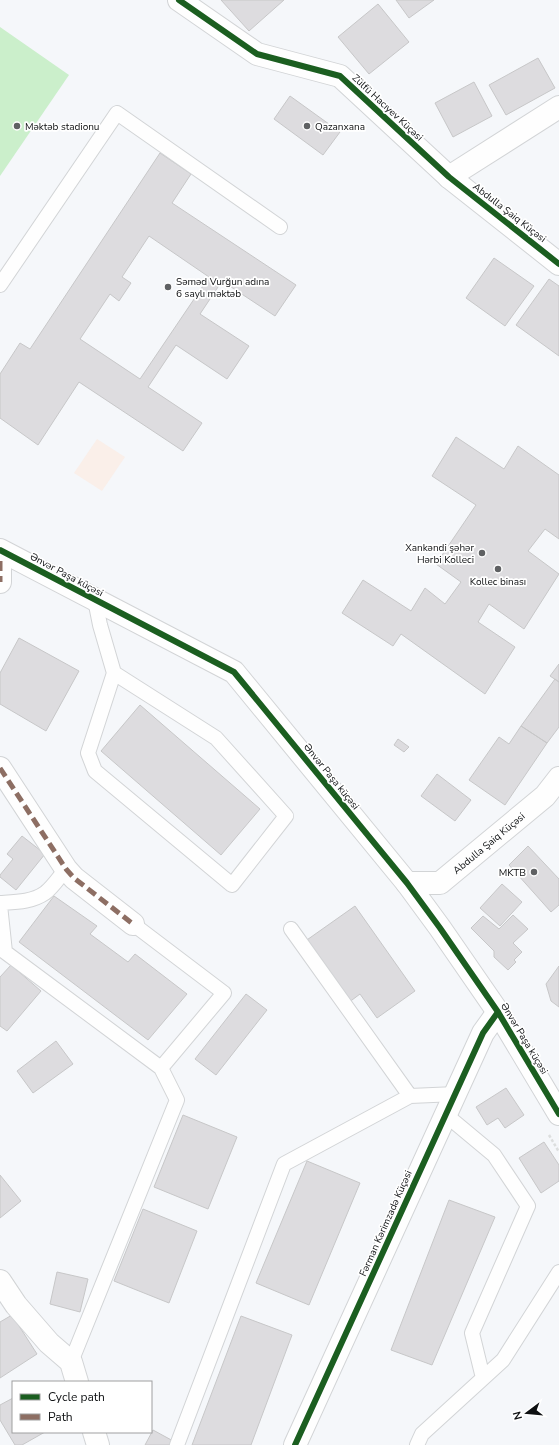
<svg xmlns="http://www.w3.org/2000/svg" width="559" height="1445" viewBox="0 0 559 1445" font-family="'Nunito Sans',sans-serif">
<style>
.industrial{fill:#faefe9}
.pitch{fill:#cbefcb}
.building{fill:#dddcdf;stroke:#c7c7c8;fill-rule:evenodd}
.lines{fill:none;stroke-linecap:round;stroke-linejoin:round}
.service-casing{stroke:#d2d4d6;stroke-width:16}
.minor-casing{stroke:#d2d4d6;stroke-width:24}
.tertiary-casing{stroke:#d2d4d6;stroke-width:24}
.path{stroke:#dcdede;stroke-width:2.5;stroke-dasharray:3 2;stroke-linecap:butt}
.service{stroke:#fefefe;stroke-width:14}
.minor{stroke:#fefefe;stroke-width:22}
.tertiary{stroke:#fefefe;stroke-width:22}
.quiet{stroke:#8d6e63;stroke-width:5;stroke-dasharray:10 5;stroke-linecap:butt}
.cycleway-casing{stroke:#fff;stroke-width:8}
.cycleway{stroke:#1b5e20;stroke-width:6}
.poi-dot{fill:#5f6163;stroke:#fff;stroke-width:1.5}
.labels{text-anchor:middle;stroke-width:3.5;stroke-linejoin:round;paint-order:stroke}
.street-label{font-size:10px;fill:#0e1012;stroke:#fff}
.poi-label{font-size:10px;fill:#0e1012;stroke:#fff;text-anchor:start}
</style>
<rect width="100%" height="100%" fill="#f5f7fa"/>
<path class="industrial" d="M97,439L125,457L102,491L74,473Z"/>
<path class="pitch" d="M0,27L69,75L0,176Z"/>
<path class="building" d="M221,0H284L249,31Z
M396,0H434L409,18Z
M378,4L409,42L369,74L338,37Z
M538,58L555,88L506,115L489,85Z
M474,82L492,116L453,137L435,103Z
M290,96L340,132L323,155L274,119Z
M160,153L191,174L172,203L296,285L275,316L222,281L200,314L249,346L227,379L176,345L148,387L202,423L183,451L79,382L38,445L0,418V374L20,343L30,349ZM149,236L209,277L140,379L80,339L110,294L119,301L131,283L122,277Z
M494,258L534,286L505,326L466,298Z
M549,279L559,286V356L516,325Z
M456,437L504,469L518,446L559,475V539L545,529L528,551L559,574L524,629L489,604L478,622L515,647L485,694L401,634L393,646L342,613L363,580L411,611L425,588L445,604L461,582L436,564L476,505L432,476Z
M19,638L79,671L46,731L0,704V673Z
M559,664V682L550,676Z
M555,679L559,682V727L547,743L521,726Z
M140,705L260,809L221,855L101,751Z
M521,726L547,743L505,805L469,780L499,737L509,744Z
M398,739L409,747L404,752L394,745Z
M437,774L471,800L455,821L421,796Z
M22,836L45,854L16,890L0,877V875L13,859L7,854Z
M528,846L559,879V905L551,912L509,865Z
M502,884L522,902L500,926L480,908Z
M54,896L97,926L90,934L128,962L135,954L187,994L148,1040L19,942Z
M355,906L415,991L377,1018L360,994L348,1003L304,942Z
M513,915L528,929L513,943L522,952L514,960L516,962L508,970L494,957V951L471,928L483,916L499,929Z
M11,965L41,991L7,1031L0,1026V977Z
M559,966V1007L551,1001L546,984Z
M246,994L267,1010L216,1075L195,1059Z
M56,1041L73,1064L33,1093L17,1071Z
M506,1088L524,1115L505,1128L498,1118L487,1125L476,1107Z
M183,1115L237,1137L208,1209L154,1187Z
M544,1142L559,1165V1181L541,1193L519,1158Z
M307,1161L360,1183L309,1305L256,1283Z
M0,1175L21,1201L0,1218Z
M449,1200L495,1217L432,1365L391,1350Z
M143,1209L197,1231L169,1303L114,1281Z
M57,1272L88,1279L80,1312L50,1304Z
M12,1315L37,1354L0,1378V1322Z
M241,1316L292,1335L251,1445H192Z
M13,1398V1432H45L22,1445H15L0,1420V1405Z
M153,1430L175,1442L173,1445H145Z"/>
<g class="lines">
<defs>
<path id="service" d="M0,285L117,113L280,227
M95,600L100,625L114,673L216,738L286,816L232,885L95,771L88,753L114,673
M0,903C16,902 32,902 45,893C53,887 60,876 66,869
M0,905L5,952L161,1068
M291,929L410,1096
M446,1115L494,1155L528,1206L472,1333L483,1378
M71,1362L177,1100L161,1068L224,993L133,924
M177,1445L284,1164L410,1096L456,1094
M417,1445L422,1434L503,1360L559,1272"/>
<g id="minor">
<path d="M179,0L257,54L340,76L449,177L559,264"/>
<path d="M449,177L559,107"/>
<path d="M0,561V582"/>
<path d="M0,768L66,869L74,878L133,924"/>
<path id="s1" d="M407,883H440L545,796L559,778"/>
<path d="M0,1281L16,1305L49,1343L71,1362L77,1382"/>
<path d="M94,1432L98,1445"/>
<path d="M295,1445L483,1033L498,1012"/>
</g>
<path id="tertiary" d="M0,550L234,672L407,883L440,928L498,1012L559,1114"/>
</defs>
<use href="#service" class="service-casing"/>
<use href="#minor" class="minor-casing"/>
<use href="#tertiary" class="tertiary-casing"/>
<path class="path" d="M549,1135L559,1152"/>
<use href="#service" class="service"/>
<use href="#minor" class="minor"/>
<use href="#tertiary" class="tertiary"/>
<path class="quiet" d="M0,561V582
M0,768L66,869L74,878L133,924"/>
<defs>
<path id="cycleway" d="M179,0L257,54L340,76L449,177L559,264
M0,550L234,672L407,883L440,928L498,1012L559,1114
M295,1445L483,1033L498,1012"/>
</defs>
<use href="#cycleway" class="cycleway-casing"/>
<use href="#cycleway" class="cycleway"/>
</g>
<g class="poi-dot">
<circle cx="17" cy="126" r="4"/>
<circle cx="307" cy="126" r="4"/>
<circle cx="168" cy="287" r="4"/>
<circle cx="482" cy="553" r="4"/>
<circle cx="498" cy="569" r="4"/>
<circle cx="534" cy="872" r="4"/>
</g>
<g class="labels">
<g class="street-label">
<text transform="translate(388 107) rotate(43)" y="4">Zülfü Hacıyev Küçəsi</text>
<text transform="translate(510 212) rotate(38)" y="4">Abdulla Şaiq Küçəsi</text>
<text transform="translate(67 574) rotate(28)" y="4">Ənvər Paşa küçəsi</text>
<text transform="translate(332 776) rotate(51)" y="4">Ənvər Paşa küçəsi</text>
<text dy="4" stroke="none"><textPath href="#s1" startOffset="96">Abdulla Şaiq Küçəsi</textPath></text>
<text transform="translate(525 1038) rotate(59)" y="4">Ənvər Paşa küçəsi</text>
<text transform="translate(385 1223) rotate(-66)" y="4">Fərman Kərimzadə Küçəsi</text>
</g>
<g class="poi-label">
<text x="25" y="130">Məktəb stadionu</text>
<text x="315" y="130">Qazanxana</text>
<text x="176" y="285">Səməd Vurğun adına<tspan x="176" dy="12">6 saylı məktəb</tspan></text>
<text x="474" y="551" text-anchor="end">Xankəndi şəhər<tspan x="474" dy="12">Hərbi Kolleci</tspan></text>
<text x="498" y="585" text-anchor="middle">Kollec binası</text>
<text x="526" y="876" text-anchor="end">MKTB</text>
</g>
</g>
<rect x="12" y="1381" width="140" height="52" fill="#ffffff" stroke="#9f9fa0"/>
<rect x="20" y="1394" width="20" height="6" fill="#1b5e20" stroke="#9f9fa0"/>
<text x="48" y="1401" font-size="12" fill="#0e1012">Cycle path</text>
<rect x="20" y="1414" width="20" height="6" fill="#8d6e63" stroke="#9f9fa0"/>
<text x="48" y="1421" font-size="12" fill="#0e1012">Path</text>
<g transform="translate(527 1413) rotate(254)" stroke="#ffffff" stroke-width="3" paint-order="stroke">
<path d="M0-3L7 15L0 10L-7 15Z" fill="#0e1012"/>
<text y="-6" font-size="11" font-weight="bold" text-anchor="middle" fill="#0e1012">N</text>
</g>
</svg>
